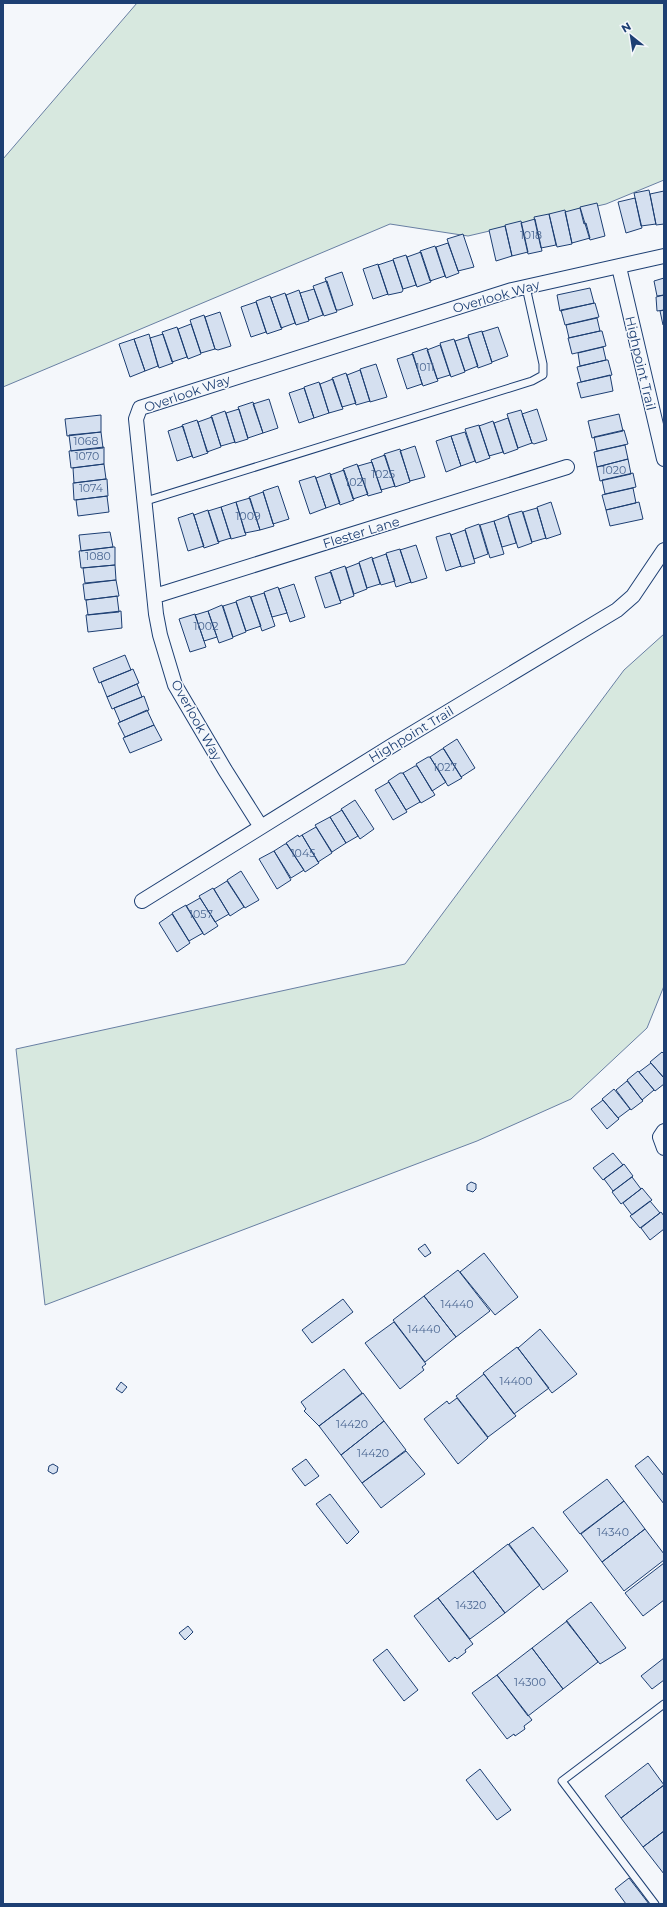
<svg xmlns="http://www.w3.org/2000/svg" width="667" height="1907" viewBox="0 0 667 1907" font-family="Montserrat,sans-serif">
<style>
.green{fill:#d7e8df;stroke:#687fa3}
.building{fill:#d5e0f0;stroke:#1d3f73}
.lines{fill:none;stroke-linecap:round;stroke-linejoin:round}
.service-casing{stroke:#1d3f73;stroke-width:9}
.minor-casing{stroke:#1d3f73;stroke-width:16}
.service{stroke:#f4f7fb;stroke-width:7}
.minor{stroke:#f4f7fb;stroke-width:14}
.labels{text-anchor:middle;stroke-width:3;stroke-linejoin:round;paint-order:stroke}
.number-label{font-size:11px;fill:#4b6792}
.street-label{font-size:13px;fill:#1d3f73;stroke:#f4f7fb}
</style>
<rect width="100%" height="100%" fill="#f4f7fb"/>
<path class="green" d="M137,3H664V180L606,204L468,236L390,224L3,387V159Z
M664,634V986L647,1028L571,1099L477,1141L45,1305L16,1049L405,964L624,670Z"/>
<path class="building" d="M649,190L656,224L641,226L634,193Z
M664,191V224L656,225L650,194Z
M635,198L642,228L626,233L618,202Z
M597,203L605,236L590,240L580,207Z
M580,208L584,224L586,223L590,238L572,243L565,212Z
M565,210L572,244L557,247L549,214Z
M549,214L556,245L541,248L534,217Z
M535,219L542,251L528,254L521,223Z
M521,221L528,252L512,256L505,225Z
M505,226L512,256L496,261L489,230Z
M463,234L474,267L458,271L447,239Z
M448,243L459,273L446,278L436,247Z
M435,246L445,276L430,281L420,251Z
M421,252L431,282L417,287L407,257Z
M406,255L416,285L403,289L393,259Z
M393,260L403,290L402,292L388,295L378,265Z
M378,264L388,294L373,299L363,269Z
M342,272L353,305L339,310H336L325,278Z
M664,278V295L657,296L654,281Z
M327,281L337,312L324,316L313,286Z
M590,288L594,303L560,311L557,295Z
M314,289L323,315L309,320L300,293Z
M299,290L309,321L296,325L286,295Z
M285,293L295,323L281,328L271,298Z
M664,295V310L657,311L656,297Z
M270,296L282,329L267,334L256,301Z
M256,302L266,332L251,337L241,307Z
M595,303L599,317L565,325L561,310Z
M664,310V324L663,325L660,311Z
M220,312L231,346L218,350L215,349L205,317Z
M204,315L215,349L201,353L190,320Z
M597,318L600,331L569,338L566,325Z
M191,324L201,354L188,359L178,329Z
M177,327L187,357L172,362L162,332Z
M498,327L508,356L492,362L482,332Z
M482,331L492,363L478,368L468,335Z
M600,331H602L606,346L572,354L568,338Z
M149,334L158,366L145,371L134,339Z
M163,334L173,363L159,368L150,338Z
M468,337L478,366L465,371L455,341Z
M134,339L145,371L130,377L119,344Z
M454,339L465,372L451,377L440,343Z
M440,345L450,375L437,379L427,350Z
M603,347L606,360L580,366L578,353Z
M427,348L438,381L423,386L412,353Z
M413,354L422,384L407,389L397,359Z
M606,360H608L612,375L581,382L577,367Z
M376,364L387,397L370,402L360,369Z
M360,370L370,401L356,405L347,375Z
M346,373L356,403L342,407L332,378Z
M610,375L613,391L581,398L577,383Z
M333,379L343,409L329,413L320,384Z
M319,382L329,413L314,418L304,387Z
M304,388L314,418L299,423L289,393Z
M269,399L278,428L263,433L253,404Z
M253,402L263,433L248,438L238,407Z
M239,409L248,439L235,443L226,413Z
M537,409L547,440L534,444L532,443L522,414Z
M521,410L532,443L518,448L507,414Z
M225,411L235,442L221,446L211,416Z
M619,414L623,431L592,438L588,421Z
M101,415V432L67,436L65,419Z
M212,417L221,447L207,452L198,422Z
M508,418L518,449L504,454L494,423Z
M197,420L208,453L193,458L182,425Z
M493,421L503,452L489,456L479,426Z
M479,425L490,458L476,463L465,429Z
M183,426L192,456L177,461L168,431Z
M624,430L628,444L597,451L594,437Z
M101,432L103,448L71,451L69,435Z
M465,432L475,461L461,466L451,436Z
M451,436L461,466L446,472L436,441Z
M625,445L628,459L597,467L594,452Z
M415,446L425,477L410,481L400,451Z
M104,447V464L71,468L69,451Z
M400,449L410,482L395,487L384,454Z
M385,455L395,486L381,490L371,460Z
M628,459L631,474L600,481L597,467Z
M372,462L382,492L368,496L358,466Z
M104,464L106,479L74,483L73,468Z
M357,464L368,494L353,499L343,469Z
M344,470L354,500L340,505L330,475Z
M330,473L340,503L326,508L316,478Z
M633,473L636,487L605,494L602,480Z
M315,476L326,508L310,514L299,481Z
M106,479H107L108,496L74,500L73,483Z
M278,486L289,519L273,524L263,491Z
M633,488L636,503L606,510L602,495Z
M263,492L274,526L260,530L249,497Z
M107,496L109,512L78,516L76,500Z
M250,498L260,530L245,533L236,502Z
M236,502L246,535L231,539L221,507Z
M551,502L561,534L546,539L537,507Z
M639,502L643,519L610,526L606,510Z
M221,507L231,538L218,542L208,511Z
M537,508L546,538L532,542L523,512Z
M208,510L219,543L204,548L194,515Z
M522,511L532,543L518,548L508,515Z
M193,513L204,546L188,551L178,518Z
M508,516L516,543L502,547L494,521Z
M494,521L504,554L490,558L480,525Z
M479,524L488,554L474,559L465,529Z
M465,530L475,563L461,567L451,535Z
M110,532L113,547L81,551L79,535Z
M450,533L461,566L446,571L436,537Z
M416,545L427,578L411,583L400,550Z
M113,547H115V565L81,568L79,551Z
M400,549L411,582L396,587L386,553Z
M386,554L395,581L381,585L372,559Z
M372,557L380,584L367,588L359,562Z
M359,563L367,589L354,594L346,568Z
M115,565L116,580L85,583L83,568Z
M345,566L354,596L340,601L330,571Z
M331,572L341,603L325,608L315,577Z
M116,580L119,596L85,600L83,584Z
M294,584L305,617L290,622L279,589Z
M278,587L287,613L272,617L264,592Z
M264,593L275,626L262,631L251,597Z
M117,596L119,612L88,615L86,600Z
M250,596L261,626L246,631L236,601Z
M236,602L246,632L233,637L223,606Z
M222,605L233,638L219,643L208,611Z
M121,611L122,628L88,632L86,615Z
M208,611L217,637L204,641L195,615Z
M195,614L206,647L190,652L179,619Z
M125,655L131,670L99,683L93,668Z
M133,669L139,683L107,697L101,682Z
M137,684L142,697L112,709L107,697Z
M144,696L149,710L120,722L114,708Z
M147,710L154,725L125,737L118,723Z
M154,725L162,740L130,753L123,738Z
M457,739L475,768L461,777L443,748Z
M442,749H444L462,778L448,786L430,757Z
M428,757H430L446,782L432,791L416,764Z
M415,766H417L435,795L421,803L403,773Z
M400,773H403L420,802L406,810L388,781Z
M389,782L407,812L393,820L375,790Z
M355,800L374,829L360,839L341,809Z
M342,810L358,836L346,843L330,817Z
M330,817L346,843L332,852L315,825Z
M316,827L332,853L318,862L302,835Z
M298,835L299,837L302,835L319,863L305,872L286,843Z
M285,844H287L304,870L291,878L274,851Z
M274,851L291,880L277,889L259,859Z
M241,871L259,900L245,908L227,880Z
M227,881L244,907L230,916L214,889Z
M213,888L229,914L215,922L199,896Z
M200,898L218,926L204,935L186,906Z
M186,905L203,933L189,941L172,913Z
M172,914L190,943L177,952L159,923Z
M662,1052L664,1054V1078L650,1062Z
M651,1063L664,1078V1084L655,1091L639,1072Z
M638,1071L654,1090L642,1100L627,1080Z
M627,1081L643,1101L631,1110L616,1090Z
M614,1089L630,1109L618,1118L602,1099Z
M603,1100L619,1119L607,1129L591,1109Z
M613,1153L623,1165L603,1180L593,1168Z
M624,1164L633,1176L613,1191L604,1179Z
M632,1177L641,1189L621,1204L612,1192Z
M471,1182L476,1184V1189L473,1192L467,1190V1185Z
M642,1188L652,1200L632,1215L623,1203Z
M650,1201L660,1213L640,1228L630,1216Z
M661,1212L664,1216V1229L650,1240L641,1228Z
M425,1244L431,1253L425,1257L418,1249Z
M484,1253L518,1297L495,1315L460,1272Z
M458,1270L490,1311L456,1337L424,1296Z
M424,1296L456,1337L425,1362L393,1320Z
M343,1299L353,1312L312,1343L302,1330Z
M394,1322L426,1364L422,1367L424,1370L400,1389L365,1343Z
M540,1329L577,1374L552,1393L518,1348Z
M517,1347L549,1388L514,1414L483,1373Z
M344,1369L362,1393L319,1426L304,1411L306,1409L301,1402Z
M484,1374L516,1416L488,1437L456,1396Z
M121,1382L127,1387L122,1393L116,1389Z
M363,1393L384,1421L341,1455L319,1426Z
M457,1398L488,1438L458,1464L424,1419L447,1401L449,1404Z
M384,1421L406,1450L362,1483L341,1455Z
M406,1451L425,1474L381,1508L362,1483Z
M648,1456L664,1476V1504L635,1466Z
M306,1459L319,1476L305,1486L292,1469Z
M53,1464L58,1467L57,1472L53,1474L48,1471L49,1466Z
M607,1479L624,1501L580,1534L563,1512Z
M330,1494L359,1532L347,1544L316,1504Z
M624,1501L645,1529L602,1562L581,1534Z
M533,1527L568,1571L543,1590L509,1544Z
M645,1529L664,1554V1560L624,1591L602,1562Z
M508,1544L540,1585L505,1613L473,1571Z
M664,1563V1600L643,1616L625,1593Z
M473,1571L505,1613L470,1639L438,1598Z
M438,1598L473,1644L465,1650L466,1652L457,1659L455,1657L449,1662L414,1616Z
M591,1602L626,1648L600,1664L566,1621Z
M567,1621L598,1662L563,1689L532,1648Z
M188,1626L193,1632L185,1640L179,1633Z
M532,1648L563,1689L528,1716L497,1675Z
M387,1649L418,1690L404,1701L373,1660Z
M664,1658V1680L652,1689L641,1676Z
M497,1675L532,1720L524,1726L525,1729L515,1736L514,1734L507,1739L472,1693Z
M648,1763L664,1785L621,1818L605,1796Z
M480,1769L511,1810L497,1820L466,1780Z
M664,1785V1831L643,1847L621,1818Z
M664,1831V1874L643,1847Z
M629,1878L649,1904H626L615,1889Z"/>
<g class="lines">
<defs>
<path id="service" d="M146,501L532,381L543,375V364L526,287
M655,1904L562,1781L664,1704"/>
<path id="minor" d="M619,267L664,459
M155,596L567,467
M261,827L225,770L175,685L160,635L156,614L136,419L140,408L512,290L664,256
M142,901L393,745L617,610L633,596L664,550
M664,1131L660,1137L664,1148"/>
</defs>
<use href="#service" class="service-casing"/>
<use href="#minor" class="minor-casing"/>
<use href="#service" class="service"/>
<use href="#minor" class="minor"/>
</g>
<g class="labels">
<g class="number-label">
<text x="531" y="239">1018</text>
<text x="425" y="371">1011</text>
<text x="86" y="445">1068</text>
<text x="87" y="460">1070</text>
<text x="614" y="474">1020</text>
<text x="383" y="478">1025</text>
<text x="356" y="486">1021</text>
<text x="91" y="492">1074</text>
<text x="248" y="520">1009</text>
<text x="98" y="560">1080</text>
<text x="206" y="630">1002</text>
<text x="445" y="771">1027</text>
<text x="303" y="857">1045</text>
<text x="201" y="918">1057</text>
<text x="457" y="1308">14440</text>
<text x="424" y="1333">14440</text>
<text x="516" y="1385">14400</text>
<text x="352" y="1428">14420</text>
<text x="373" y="1457">14420</text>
<text x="613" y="1536">14340</text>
<text x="471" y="1609">14320</text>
<text x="530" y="1686">14300</text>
</g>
<g class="street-label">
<text transform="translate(496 296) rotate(-16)" y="5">Overlook Way</text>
<text transform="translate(641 363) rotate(77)" y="5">Highpoint Trail</text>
<text transform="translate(187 393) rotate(-19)" y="5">Overlook Way</text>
<text transform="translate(361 532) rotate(-17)" y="5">Flester Lane</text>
<text transform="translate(197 720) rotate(61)" y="5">Overlook Way</text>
<text transform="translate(411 734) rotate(-31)" y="5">Highpoint Trail</text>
</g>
</g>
<rect width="667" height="1907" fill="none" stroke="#1d3f73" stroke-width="8"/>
<g transform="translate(631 36) rotate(330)" stroke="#f4f7fb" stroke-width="3" paint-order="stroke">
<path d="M0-3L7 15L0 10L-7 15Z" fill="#1d3f73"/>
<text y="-6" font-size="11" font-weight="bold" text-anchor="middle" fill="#1d3f73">N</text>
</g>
</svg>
